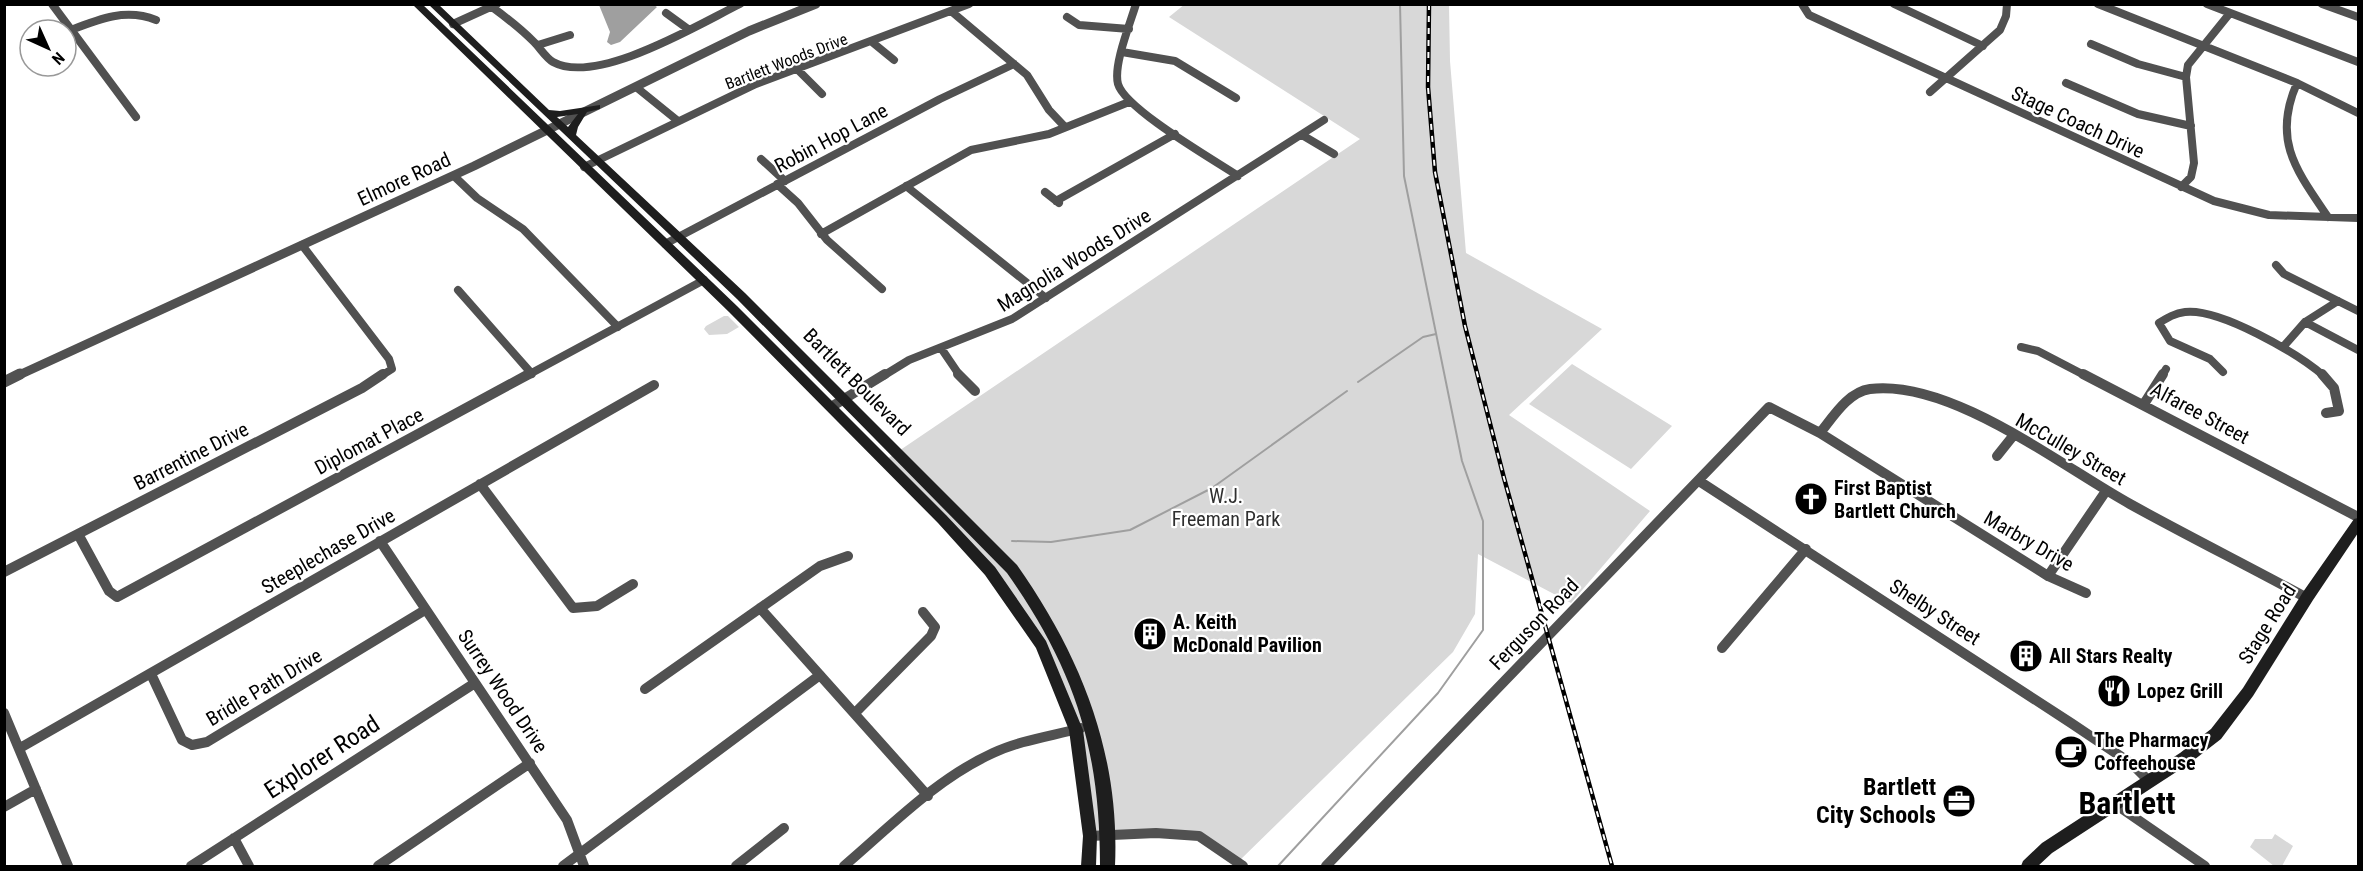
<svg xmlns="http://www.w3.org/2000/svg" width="2363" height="871" viewBox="0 0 2363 871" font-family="'Roboto Condensed',sans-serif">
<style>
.green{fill:#d8d8d8}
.water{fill:#9f9f9f}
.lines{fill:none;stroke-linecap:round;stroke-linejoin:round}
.stream{stroke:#9f9f9f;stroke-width:2}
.minor-far1{stroke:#515151;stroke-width:8}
.minor{stroke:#515151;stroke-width:10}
.tertiary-far1{stroke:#515151;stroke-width:9}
.tertiary{stroke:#515151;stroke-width:11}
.secondary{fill:#1e1e1e;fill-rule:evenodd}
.rail-casing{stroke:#000;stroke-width:4.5}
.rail{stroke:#fff;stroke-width:2;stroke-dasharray:6;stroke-linecap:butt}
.labels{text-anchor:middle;stroke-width:4.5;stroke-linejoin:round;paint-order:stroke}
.far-street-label{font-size:16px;fill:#000;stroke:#fff}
.street-label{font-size:20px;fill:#000;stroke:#fff}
.poi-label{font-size:20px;font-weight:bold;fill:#000;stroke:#fff;text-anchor:start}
.park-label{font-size:20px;fill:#2f2f2f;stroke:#fff}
.near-street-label{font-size:24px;fill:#000;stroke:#fff}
.near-poi-label{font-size:24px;font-weight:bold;fill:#000;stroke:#fff;text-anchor:end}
.near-district-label{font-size:32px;font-weight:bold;fill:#000;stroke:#fff}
</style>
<rect width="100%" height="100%" fill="#fff"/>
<path class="green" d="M1185,4L1449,5L1450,61L1466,253L1602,329L1509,415L1650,511L1571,603L1478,554L1475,614L1453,652L1238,862L1198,836H1090L1076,730L1018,611L884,461L1360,139L1169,17Z
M724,316H728L739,327L727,334L709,335L704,329L706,326Z
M1572,364L1672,426L1631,469L1529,404Z
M2275,834L2293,846L2282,866H2274L2250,847L2255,839H2272Z"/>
<path class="water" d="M654,5L657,7L620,42L611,45L607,42L610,32L599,5Z"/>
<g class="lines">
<path class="stream" d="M1358,382L1423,337L1436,334
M1012,541L1051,542L1130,530L1212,488L1347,391
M1278,866L1438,693L1483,630V521L1462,461L1404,176L1400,4"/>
<path class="minor-far1" d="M52,4L136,117
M1136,4C1130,24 1113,65 1118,84C1125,109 1214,160 1238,176
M1802,4L1809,15L2214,201L2269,215L2358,218
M1894,4L1983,46
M2098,4L2297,83L2358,113
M2207,4L2358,62
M2322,4L2358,17
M492,7C507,18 521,29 534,42C540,48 546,58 553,62C597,86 699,24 740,4
M951,11L1027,75L1049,110L1065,127
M666,13L688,29
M1067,17L1079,25L1129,29
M453,24L497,4
M71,30C99,19 126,8 156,20
M872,42L894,60
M2091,44L2138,64L2186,77
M538,45L570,35
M1122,52L1175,61L1236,98
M798,70L822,94
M2066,83L2138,114L2191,126
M2297,83C2272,140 2296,170 2328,217
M636,87L678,121
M1930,92L2000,30L2006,16L2007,4
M1302,135L1334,154
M761,159L785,181
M584,167L756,84L969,4
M454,176L477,198L523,229L618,327
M777,184L798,203L827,240L882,289
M906,186L1046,298
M2181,187L2191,177L2194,163L2186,77L2188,65L2230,13
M1045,192L1059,203
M1056,201L1175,134
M821,234L971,150L1049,134L1129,102
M665,244L940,99L1014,64
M302,245L389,359L392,369L381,376
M2276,265L2284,274L2358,311
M458,290L532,374
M2305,322L2358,350
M2021,347L2038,351L2086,376
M2283,347L2305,322L2338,301
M941,348L960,376
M2223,372L2210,359L2170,341L2159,323C2167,318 2175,313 2185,312C2220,308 2297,353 2324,376
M526,376L704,280
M883,376L909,360L1012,319L1324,120
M2162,376L2166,369"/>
<path class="minor" d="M958,374L975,391
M2083,374L2358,517
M2322,374L2334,388L2339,411L2326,413
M2144,404L2163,374
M831,407L885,374
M1820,433C1833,417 1848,392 1870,389C1951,379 2061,466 2130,504C2188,536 2248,566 2307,598
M1997,456L2013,436
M1699,481L2071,723L2132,764L2148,780
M480,484L573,608L597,606L633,584
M78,534L109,591L117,597L529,374
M380,541L567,820L584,866
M4,572L362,388L383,374
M2048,576L2106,491
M760,608L928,796
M1722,648L1806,549
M151,674L182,740L192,745L207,742L425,610
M645,689L820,566L848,556
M4,713L68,866
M855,713L931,636L935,627L923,612
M20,748L654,385
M2115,804L2205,866
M4,807L36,789
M1090,836L1156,833L1199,836L1243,866
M234,838L249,866
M191,866L475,683
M378,866L530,763
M563,866L820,675
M736,866L784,828
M844,866C891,826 936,779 993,753C1021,740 1052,736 1081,728
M1326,866L1769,407L1820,433L2048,576L2086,593"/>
<path class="tertiary-far1" d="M17,376L474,166L749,31L816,4"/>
<path class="tertiary" d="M4,382L20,374"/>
<path class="secondary" d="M412,4H422L737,306L946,515L995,567L1046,641L1083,730L1097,836L1096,866H1081L1083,836L1069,730L1036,648L985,575L938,523L729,312Z
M428,4H438L549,110L560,111L600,105V109L587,112L578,127L576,135L745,293L1017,565C1081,656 1120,753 1115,866H1100C1100,748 1075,670 1007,573L737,299ZM578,114L568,127L557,117Z
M2358,518V533L2313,600L2253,696L2221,739L2190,763L2052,853L2038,866H2021L2023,861L2042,843L2180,753L2211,729L2243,688L2303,592L2354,519Z"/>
<defs>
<path id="rail" d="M1429,4L1428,87L1435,172L1465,326L1504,478L1612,866"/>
</defs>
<use href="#rail" class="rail-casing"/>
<use href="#rail" class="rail"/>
</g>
<defs>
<symbol id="church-disc" viewBox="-11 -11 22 22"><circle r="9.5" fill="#000" stroke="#fff"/><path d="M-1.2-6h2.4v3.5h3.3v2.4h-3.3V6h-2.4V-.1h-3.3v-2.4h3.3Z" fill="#fff"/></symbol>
<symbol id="building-disc" viewBox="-11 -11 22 22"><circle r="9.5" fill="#000" stroke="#fff"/><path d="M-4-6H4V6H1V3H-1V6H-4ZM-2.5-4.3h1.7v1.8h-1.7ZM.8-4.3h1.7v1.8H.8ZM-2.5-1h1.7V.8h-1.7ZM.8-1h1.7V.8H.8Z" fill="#fff"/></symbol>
<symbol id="restaurant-disc" viewBox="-11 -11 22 22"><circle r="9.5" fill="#000" stroke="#fff"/><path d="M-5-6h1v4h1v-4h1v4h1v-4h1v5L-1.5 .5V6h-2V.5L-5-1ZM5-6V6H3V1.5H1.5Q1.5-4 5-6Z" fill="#fff"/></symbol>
<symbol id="cafe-disc" viewBox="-11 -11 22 22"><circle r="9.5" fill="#000" stroke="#fff"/><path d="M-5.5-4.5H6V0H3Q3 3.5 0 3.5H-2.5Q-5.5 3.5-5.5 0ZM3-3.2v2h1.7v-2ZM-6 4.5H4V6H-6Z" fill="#fff"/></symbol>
<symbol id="office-disc" viewBox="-11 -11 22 22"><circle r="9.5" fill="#000" stroke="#fff"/><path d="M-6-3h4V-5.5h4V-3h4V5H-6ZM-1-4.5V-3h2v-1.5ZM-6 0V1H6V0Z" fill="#fff"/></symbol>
</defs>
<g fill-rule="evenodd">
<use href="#church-disc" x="1792" y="480" width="38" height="38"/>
<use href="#building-disc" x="1131" y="615" width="38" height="38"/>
<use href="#building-disc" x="2007" y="637" width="38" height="38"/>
<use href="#restaurant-disc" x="2095" y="672" width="38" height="38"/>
<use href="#cafe-disc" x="2052" y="733" width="38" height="38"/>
<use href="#office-disc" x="1940" y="782" width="38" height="38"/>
</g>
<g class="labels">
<g class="far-street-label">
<text transform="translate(786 61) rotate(-21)" y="6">Bartlett Woods Drive</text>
</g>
<g class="street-label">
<text transform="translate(2078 122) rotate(25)" y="7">Stage Coach Drive</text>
<text transform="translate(831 138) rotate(-28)" y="7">Robin Hop Lane</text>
<text transform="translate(404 179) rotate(-25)" y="7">Elmore Road</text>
<text transform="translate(1074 260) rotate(-32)" y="7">Magnolia Woods Drive</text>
<text transform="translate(857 382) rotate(45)" y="7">Bartlett Boulevard</text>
<text transform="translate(2200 413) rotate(28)" y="7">Alfaree Street</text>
<text transform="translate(369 441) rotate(-28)" y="7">Diplomat Place</text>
<text transform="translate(2071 449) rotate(30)" y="7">McCulley Street</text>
<text transform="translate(191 456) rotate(-27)" y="7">Barrentine Drive</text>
<text transform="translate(2029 541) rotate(30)" y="7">Marbry Drive</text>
<text transform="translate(328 551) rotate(-30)" y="7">Steeplechase Drive</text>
<text transform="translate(1935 612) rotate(33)" y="7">Shelby Street</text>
<text transform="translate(1534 624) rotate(-46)" y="7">Ferguson Road</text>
<text transform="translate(2267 624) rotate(-58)" y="7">Stage Road</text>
<text transform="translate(264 687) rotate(-31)" y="7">Bridle Path Drive</text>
<text transform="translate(503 691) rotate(56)" y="7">Surrey Wood Drive</text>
</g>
<g class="poi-label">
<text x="1834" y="495">First Baptist<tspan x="1834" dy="23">Bartlett Church</tspan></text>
<text x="1173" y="629">A. Keith<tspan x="1173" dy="23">McDonald Pavilion</tspan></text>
<text x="2049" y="663">All Stars Realty</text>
<text x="2137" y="698">Lopez Grill</text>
<text x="2094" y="747">The Pharmacy<tspan x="2094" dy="23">Coffeehouse</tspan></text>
</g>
<g class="park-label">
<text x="1226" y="503">W.J.<tspan x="1226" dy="23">Freeman Park</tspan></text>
</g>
<g class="near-street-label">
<text transform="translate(322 757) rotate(-33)" y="8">Explorer Road</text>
</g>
<g class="near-poi-label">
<text x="1936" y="795">Bartlett<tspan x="1936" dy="28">City Schools</tspan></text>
</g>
<g class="near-district-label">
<text x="2127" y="814">Bartlett</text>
</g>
</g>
<rect width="2363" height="871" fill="none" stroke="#000000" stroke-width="12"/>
<g transform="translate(48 48) rotate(135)"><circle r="28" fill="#ffffff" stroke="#999999" stroke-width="1.5"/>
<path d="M0-4.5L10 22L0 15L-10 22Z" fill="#000000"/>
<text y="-9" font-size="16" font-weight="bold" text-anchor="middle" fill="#000000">N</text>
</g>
</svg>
